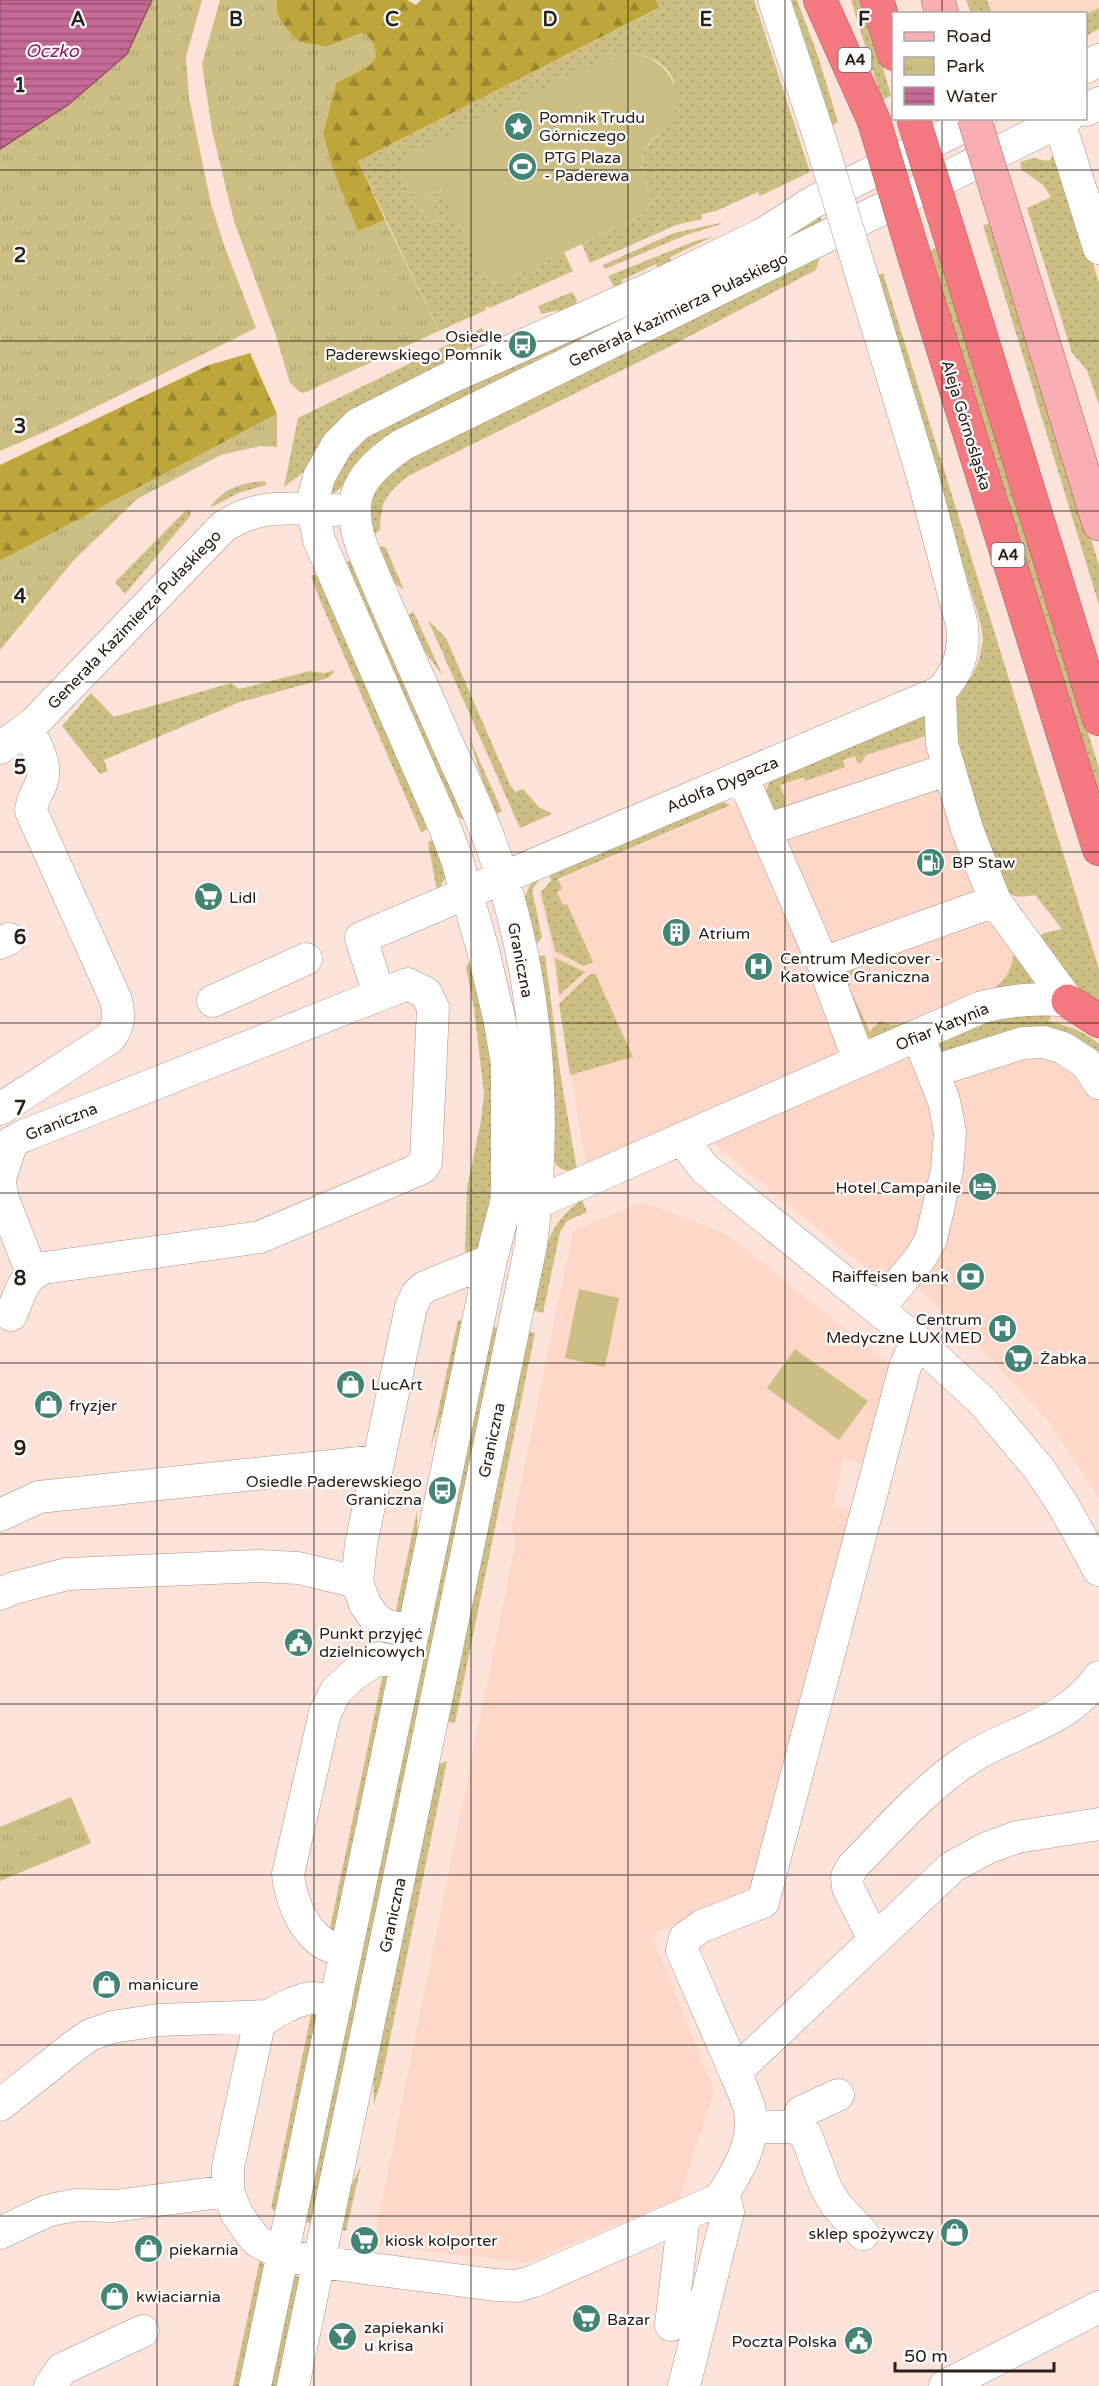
<svg xmlns="http://www.w3.org/2000/svg" width="1099" height="2386" viewBox="0 0 1099 2386" font-family="'Varela Round',sans-serif">
<style>
.built{fill:#fdd7c7}
.grass{fill:url(#grass-dots)}
.forest{fill:url(#forest-firs)}
.park{fill:url(#park-tufts)}
.pitch{fill:#cdbf84}
.water{fill:url(#water-rules);stroke:#965370;stroke-width:1.5}
.lines{fill:none;stroke-linecap:round;stroke-linejoin:round}
.minor-casing{stroke:#ae9287;stroke-width:33}
.major-casing{stroke:#ad595d;stroke-width:34}
.highway-casing{stroke:#ad595d;stroke-width:34}
.minor{stroke:#fff;stroke-width:32}
.major{stroke:#f8aeb3;stroke-width:33}
.highway{stroke:#f37880;stroke-width:33}
.minor-bridge-casing{stroke:#ae9287;stroke-width:33;stroke-linecap:butt}
.major-bridge-casing{stroke:#ad595d;stroke-width:34;stroke-linecap:butt}
.highway-bridge-casing{stroke:#ad595d;stroke-width:34;stroke-linecap:butt}
.minor-bridge{stroke:#fff;stroke-width:32}
.major-bridge{stroke:#f8aeb3;stroke-width:33}
.highway-bridge{stroke:#f37880;stroke-width:33}
.grid{fill:none;stroke:#2a201b;stroke-width:1.5;stroke-opacity:0.55}
.labels{text-anchor:middle;stroke-width:4.5;stroke-linejoin:round;paint-order:stroke}
.shield{fill:#fff;stroke:#6a635f;stroke-width:1.5}
.shield-label{font-size:15px;font-weight:bold;fill:#2a201b}
.poi-label{font-size:16px;fill:#2a201b;stroke:#fff;text-anchor:start}
.street-label{font-size:16px;fill:#2a201b;stroke:#fff}
.water-label{font-size:18px;font-style:italic;fill:#8f205e;stroke:#fff}
.grid-label{font-size:20px;text-anchor:middle;font-weight:bold;fill:#2a201b;stroke:#fff;stroke-width:4.5;stroke-linejoin:round;paint-order:stroke}
</style>
<defs>
<pattern id="grass-dots" width="8" height="8" patternUnits="userSpaceOnUse" patternTransform="scale(1.5)"><rect width="8" height="8" fill="#cdbf84"/><path d="M2 2h.1M6 6h.1" fill="none" stroke="#b0a471" stroke-width="1.8" stroke-linecap="round"/></pattern>
<pattern id="forest-firs" width="22" height="20" patternUnits="userSpaceOnUse" patternTransform="scale(1.5)"><rect width="22" height="20" fill="#bfa63b"/><path d="M5 1l3.5 6h-7zM16 11l3.5 6h-7z" fill="#9b8731"/></pattern>
<pattern id="park-tufts" width="24" height="20" patternUnits="userSpaceOnUse" patternTransform="scale(1.5)"><rect width="24" height="20" fill="#cdbf84"/><path d="M3 7l-1-3M5 7V3M7 7l1-3M15 17l-1-3M17 17v-4M19 17l1-3" fill="none" stroke="#b0a471"/></pattern>
<pattern id="water-rules" width="6" height="5" patternUnits="userSpaceOnUse" patternTransform="scale(1.5)"><rect width="6" height="5" fill="#c56995"/><path d="M0 2.5h6" fill="none" stroke="#a05679"/></pattern>
</defs>
<rect width="100%" height="100%" fill="#fbe3d9"/>
<path class="built" d="M987,0H1099V8L1086,14L992,13Z
M924,706L998,892L1064,983L1099,1089V1498L1046,1418L983,1351L912,1281L873,1274L691,1125L586,1166L549,935L539,894L564,878L741,802L735,787Z
M642,1202L725,1233L893,1367L867,1465L844,1459L833,1505L856,1513L759,1890L652,1934L714,2091L679,2199L526,2263L373,2245L516,1541L512,1528L573,1231Z"/>
<path class="grass" d="M656,0H754L810,172L760,196L758,192L716,211L702,214V219L676,225L590,263L582,244L641,216C662,199 640,181 642,160C644,145 655,141 662,130C666,126 667,118 669,113C671,106 676,98 675,91C675,67 650,54 630,53L406,183L429,224L439,219L428,196L438,191L443,192L484,276L504,281L564,252L573,271L490,308L488,306L485,308L486,310L439,331L358,161L658,9Z
M787,0H797L818,56L838,122L833,125L831,122L828,123Z
M851,0H863L891,95L882,101Z
M966,0H987L992,13H971Z
M1099,8V29L1086,36V14Z
M1052,156L1060,163L1064,172L1099,283V405L1087,370L1072,353L1027,208L1051,197L1043,185L1022,170L1020,162L1033,158L1049,161Z
M820,214L823,226L378,443L366,452L342,487L334,493L331,492L340,462L360,437Z
M720,223L721,224L686,235L605,269L603,265L674,233Z
M994,223L1099,565V605L983,225Z
M714,236L670,257L673,264L659,270L656,264L622,280L621,289L619,290L613,285L608,276L695,241Z
M939,246L1099,768V804L928,252Z
M822,251L816,270L665,349L408,476C386,494 380,502 380,530L372,536C365,500 375,489 399,464Z
M883,273L1099,969V1005L1083,996L1040,936L1044,933L1062,929L1035,895C1010,899 1011,896 996,877L951,723L954,699L972,676L979,660L983,640L981,624L876,280L880,279L879,275Z
M572,292L577,300L574,307L541,314L538,306Z
M482,328L486,338L473,344L438,370L284,487L298,418Z
M265,481L266,485L238,493L210,508C224,487 242,483 265,481Z
M186,510L190,511L191,515L125,594L115,582Z
M383,546L386,548L404,590L393,582L376,549Z
M353,559L465,821L459,817L454,819L341,564Z
M320,573L432,827L421,832L319,598L311,576Z
M413,611L443,676L414,637L406,619Z
M428,620L446,638L510,785L515,792L523,789L539,807L552,814L520,828Z
M336,670L328,678L240,702L104,760L108,771L100,774L62,726L91,693L114,717L231,683L239,689L310,671L324,673Z
M921,714L927,717L929,735L866,755L862,762L858,764L855,756L843,760L845,767L805,781L803,777L780,785C784,800 791,805 776,816L764,796L770,781Z
M469,737L502,811L493,816Z
M720,801L731,805L558,879L562,889L557,892L563,905L567,904L593,962L584,966L555,951L541,892L551,881L549,872Z
M437,838L446,877L437,891L428,842Z
M537,878L539,880L532,890L542,937L539,942L531,944C528,922 516,894 537,878Z
M1014,953L1048,986L875,1041L869,1038L846,982L851,968H854L849,987L870,1032L880,1021L892,1025L902,1024L994,988C1007,979 1011,969 1014,953Z
M545,955L561,1078L577,1170C564,1173 556,1168 552,1156L534,957Z
M555,958L585,972L559,995Z
M470,961C476,988 485,1015 488,1042C497,1111 495,1181 482,1249L465,1256L467,1188L481,1121L484,1094L474,1008L466,967Z
M595,973L633,1057L570,1075L559,1004L588,976Z
M1052,1013L1049,1021C1067,1026 1085,1031 1099,1044V1062L1090,1050L941,1055L937,1044L983,1023L1011,1015Z
M582,1200L587,1212L567,1221L560,1232L543,1313L530,1310C539,1269 543,1225 582,1200Z
M458,1320L466,1321L456,1372L430,1449Z
M489,1326L502,1329L315,2224L302,2221Z
M526,1331L535,1333L455,1723L444,1721Z
M417,1511L418,1552L406,1613L395,1615Z
M384,1669L390,1673L339,1931L329,1933Z
M447,1761L381,2082L374,2104L373,2063L435,1765Z
M318,2007L278,2215L271,2208L312,2010Z
M361,2166L346,2231L338,2230L345,2198Z
M260,2259L268,2271L243,2386H233Z
M294,2275L302,2279L281,2386H267Z"/>
<path class="forest" d="M277,0H407L416,5L421,0H656L659,8L358,161L385,220L355,233L342,207L323,133L336,83L370,65L362,33L326,47L299,42C288,30 273,18 277,0Z
M250,353L277,414L0,561V465L209,365Z"/>
<path class="park" d="M152,0H202L186,57L189,98L211,204L224,245L256,328L51,429L0,451V149L68,105L127,54Z
M220,0H277C273,17 288,30 299,42L326,47L362,33C373,38 375,45 376,57L370,65L336,83L323,133L331,164L358,231L385,220L439,331L304,393L300,392L290,383L276,336L234,221L212,130L202,64Z
M277,414V447L260,446L221,455L137,499L73,561L0,650V561Z
M71,1797L91,1843L0,1881V1827Z"/>
<path class="pitch" d="M630,53C664,55 690,91 669,123C660,136 644,142 642,160C640,181 662,199 641,216L504,281C494,283 485,280 480,270L441,191H438L428,196L439,219L428,224L403,177C401,164 405,157 416,151L611,56Z
M579,1289L619,1298L605,1367L565,1358Z
M795,1349L868,1401L839,1440L767,1388Z"/>
<path class="water" d="M0,0H152L127,54L68,105L0,149Z"/>
<g class="lines">
<defs>
<path id="minor" d="M774,0L821,142
M1086,67L1099,60
M1086,110L1099,103
M1056,118L1065,140L1099,248
M940,692L942,744L967,829L995,901L1068,1001
M0,748L34,723L223,527C260,502 293,509 335,510
M742,776L823,963L859,1061
M765,830L949,769
M0,943L9,939
M823,963L995,901
M379,995L361,938L940,692C959,672 965,652 962,625L922,474L864,283
M213,1001L306,959
M934,1071L1023,1043L1044,1042L1063,1048L1086,1063L1099,1083
M0,1109L110,1038C119,1025 120,1016 116,1000L31,811C33,795 36,797 41,784C48,766 37,744 26,730
M682,1139L705,1169L917,1341L983,1402L1040,1470L1063,1505L1099,1570
M0,1178L12,1142L23,1136L379,995L408,984L426,993L433,1008L426,1162L422,1168L260,1237L44,1268C22,1277 20,1294 11,1315
M0,1183L3,1199L32,1273
M518,1201L536,1203L982,1007C1012,1000 1038,997 1068,1001
M878,1309L921,1257L931,1239L947,1170L950,1132L944,1101L918,1036
M0,1515L39,1497L378,1461
M0,1594L14,1588L67,1574L259,1566L298,1568L357,1582
M414,1630L386,1626L374,1617L365,1604L357,1582L361,1544L411,1307L417,1294L425,1287L491,1260
M874,1939L848,1888L847,1877L853,1866C888,1831 923,1790 964,1762C1011,1730 1064,1726 1099,1677
M346,1953C338,1949 327,1946 320,1941C301,1926 290,1897 288,1874L325,1713L336,1691L353,1675L379,1658L406,1664
M336,2003C328,2001 320,1998 312,1998C297,1999 269,2014 259,2024L228,2167V2191L236,2212L248,2230L257,2241L283,2255L319,2262L495,2285L517,2286L534,2281L720,2199C737,2172 758,2140 749,2107C745,2095 740,2083 735,2072L952,1867L987,1848L1017,1837L1099,1824
M735,2072L682,1950L685,1938L702,1926L763,1902L905,1367L917,1341
M0,2105L73,2047L90,2035L113,2027L159,2020L267,2016
M751,2127H795L806,2135L826,2188L836,2205L863,2234
M795,2127L801,2112L838,2095
M0,2233L47,2211L60,2208L76,2205L114,2206L228,2191
M671,2325L684,2215
M50,2386L62,2369L143,2331
M255,2386L491,1260L507,1199V1064L500,1022L483,950L457,860L445,828L319,540L313,509L314,496L319,477L337,445L358,424L447,379L658,285L763,234L815,201L980,118
M293,2386L531,1245C548,1111 538,974 492,847C480,813 464,780 449,747C420,680 389,614 362,547C344,496 360,474 402,445L1067,118
M684,2386L728,2212L726,2204L720,2199
M945,2386L1099,2307"/>
<path id="major" d="M938,0L942,14
M1004,214L1099,524"/>
<path id="highway" d="M820,0L874,121
M877,0L894,54
M949,233L1099,719
M916,262L1099,849
M1068,1001L1099,1021"/>
</defs>
<use href="#minor" class="minor-casing"/>
<use href="#major" class="major-casing"/>
<use href="#highway" class="highway-casing"/>
<use href="#minor" class="minor"/>
<use href="#major" class="major"/>
<use href="#highway" class="highway"/>
<defs>
<path id="minor-bridge" d="M821,142L864,283"/>
<path id="major-bridge" d="M974,118L1004,214"/>
<path id="highway-bridge" d="M913,118L949,233
M874,121L916,262"/>
</defs>
<use href="#minor-bridge" class="minor-bridge-casing"/>
<use href="#major-bridge" class="major-bridge-casing"/>
<use href="#highway-bridge" class="highway-bridge-casing"/>
<use href="#minor-bridge" class="minor-bridge"/>
<use href="#major-bridge" class="major-bridge"/>
<use href="#highway-bridge" class="highway-bridge"/>
</g>
<path class="grid" d="M157,0V2386M314,0V2386M471,0V2386M628,0V2386M785,0V2386M942,0V14M942,118V2386M0,170H1099M0,341H1099M0,511H1099M0,682H1099M0,852H1099M0,1023H1099M0,1193H1099M0,1363H1099M0,1534H1099M0,1704H1099M0,1875H1099M0,2045H1099M0,2216H1099"/>
<defs>
<symbol id="sight-disc" viewBox="-11 -11 22 22"><circle r="9.5" fill="#438473" stroke="#fff"/><path d="M0-6L1.8-2.2L6-1.7L2.9 1.2L3.7 5.4L0 3.3L-3.7 5.4L-2.9 1.2L-6-1.7L-1.8-2.2Z" fill="#fff"/></symbol>
<symbol id="stadium-disc" viewBox="-11 -11 22 22"><circle r="9.5" fill="#438473" stroke="#fff"/><path d="M0-5a6.5 5 0 1 0 0 10a6.5 5 0 1 0 0-10ZM-3.5-1.8h7v3.6h-7Z" fill="#fff"/></symbol>
<symbol id="bus-disc" viewBox="-11 -11 22 22"><circle r="9.5" fill="#438473" stroke="#fff"/><path d="M-5-6H5V4H4V6H2V4H-2V6H-4V4H-5ZM-3.5-4V0h7V-4ZM-3.5 1.2v1.5H-2V1.2ZM2 1.2v1.5H3.5V1.2Z" fill="#fff"/></symbol>
<symbol id="fuel-disc" viewBox="-11 -11 22 22"><circle r="9.5" fill="#438473" stroke="#fff"/><path d="M-5.5-6h7V0h2V4h1.3V-2.5L3-4.5l.8-.8L6-3V5H2.5V1h-1V6h-7ZM-4.2-4.7v3.2H.2V-4.7Z" fill="#fff"/></symbol>
<symbol id="supermarket-disc" viewBox="-11 -11 22 22"><circle r="9.5" fill="#438473" stroke="#fff"/><path d="M-6-5.5h2.5l.6 2H6L4.5 2H-2.5L-4.4-4H-6ZM-1.5 3.2a1.3 1.3 0 1 0 .1 0ZM3 3.2a1.3 1.3 0 1 0 .1 0Z" fill="#fff"/></symbol>
<symbol id="building-disc" viewBox="-11 -11 22 22"><circle r="9.5" fill="#438473" stroke="#fff"/><path d="M-4-6H4V6H1V3H-1V6H-4ZM-2.5-4.3h1.7v1.8h-1.7ZM.8-4.3h1.7v1.8H.8ZM-2.5-1h1.7V.8h-1.7ZM.8-1h1.7V.8H.8Z" fill="#fff"/></symbol>
<symbol id="hospital-disc" viewBox="-11 -11 22 22"><circle r="9.5" fill="#438473" stroke="#fff"/><path d="M-5-5h3v3.5h4V-5h3V5h-3V1.5h-4V5h-3Z" fill="#fff"/></symbol>
<symbol id="hotel-disc" viewBox="-11 -11 22 22"><circle r="9.5" fill="#438473" stroke="#fff"/><path d="M-6-4.5h1.5V1H6V5H4.5V3h-9V5H-6ZM-4 0a1.8 1.8 0 1 1 3.6 0ZM.5 0V-2.5h3Q6-2.5 6 0Z" fill="#fff"/></symbol>
<symbol id="bank-disc" viewBox="-11 -11 22 22"><circle r="9.5" fill="#438473" stroke="#fff"/><path d="M-6-4H6V4H-6ZM0-2.3a2.3 2.3 0 1 0 0 4.6a2.3 2.3 0 1 0 0-4.6Z" fill="#fff"/></symbol>
<symbol id="shop-disc" viewBox="-11 -11 22 22"><circle r="9.5" fill="#438473" stroke="#fff"/><path d="M-5-2.5h2.3a2.7 3.5 0 0 1 5.4 0H5L5.5 6h-11ZM-1.5-2.5h3a1.5 2.3 0 0 0-3 0Z" fill="#fff"/></symbol>
<symbol id="civic-disc" viewBox="-11 -11 22 22"><circle r="9.5" fill="#438473" stroke="#fff"/><path d="M-.6-6.5H3V-4.5H.6V-3L4-1V1h2V6H-6V1h2V-1L-.6-3ZM-1.2 2.5V6h2.4V2.5Z" fill="#fff"/></symbol>
<symbol id="bar-disc" viewBox="-11 -11 22 22"><circle r="9.5" fill="#438473" stroke="#fff"/><path d="M-6-5H6L.8 .8V4.5H3.5V6h-7V4.5H-.8V.8Z" fill="#fff"/></symbol>
</defs>
<g fill-rule="evenodd">
<use href="#sight-disc" x="502" y="110" width="33" height="33"/>
<use href="#stadium-disc" x="506" y="150" width="33" height="33"/>
<use href="#bus-disc" x="506" y="328" width="33" height="33"/>
<use href="#fuel-disc" x="914" y="846" width="33" height="33"/>
<use href="#supermarket-disc" x="192" y="880" width="33" height="33"/>
<use href="#building-disc" x="660" y="916" width="33" height="33"/>
<use href="#hospital-disc" x="742" y="950" width="33" height="33"/>
<use href="#hotel-disc" x="966" y="1170" width="33" height="33"/>
<use href="#bank-disc" x="954" y="1260" width="33" height="33"/>
<use href="#hospital-disc" x="986" y="1312" width="33" height="33"/>
<use href="#supermarket-disc" x="1002" y="1342" width="33" height="33"/>
<use href="#shop-disc" x="334" y="1368" width="33" height="33"/>
<use href="#shop-disc" x="32" y="1388" width="33" height="33"/>
<use href="#bus-disc" x="426" y="1474" width="33" height="33"/>
<use href="#civic-disc" x="282" y="1626" width="33" height="33"/>
<use href="#shop-disc" x="90" y="1968" width="33" height="33"/>
<use href="#shop-disc" x="938" y="2216" width="33" height="33"/>
<use href="#supermarket-disc" x="348" y="2224" width="33" height="33"/>
<use href="#shop-disc" x="132" y="2232" width="33" height="33"/>
<use href="#shop-disc" x="98" y="2280" width="33" height="33"/>
<use href="#supermarket-disc" x="570" y="2302" width="33" height="33"/>
<use href="#bar-disc" x="326" y="2320" width="33" height="33"/>
<use href="#civic-disc" x="842" y="2324" width="33" height="33"/>
</g>
<g class="labels">
<g class="shield">
<rect x="838.5" y="48" width="33" height="24" rx="4.5"/>
<rect x="991.5" y="543" width="33" height="24" rx="4.5"/>
</g>
<g class="shield-label">
<text x="855" y="65">A4</text>
<text x="1008" y="560">A4</text>
</g>
<g class="poi-label">
<text x="539" y="123">Pomnik Trudu<tspan x="539" dy="18">Górniczego</tspan></text>
<text x="544" y="163">PTG Plaza<tspan x="544" dy="18">- Paderewa</tspan></text>
<text x="502" y="342" text-anchor="end">Osiedle<tspan x="502" dy="18">Paderewskiego Pomnik</tspan></text>
<text x="952" y="868">BP Staw</text>
<text x="229" y="903">Lidl</text>
<text x="698" y="939">Atrium</text>
<text x="780" y="964">Centrum Medicover -<tspan x="780" dy="18">Katowice Graniczna</tspan></text>
<text x="961" y="1193" text-anchor="end">Hotel Campanile</text>
<text x="949" y="1282" text-anchor="end">Raiffeisen bank</text>
<text x="982" y="1325" text-anchor="end">Centrum<tspan x="982" dy="18">Medyczne LUX MED</tspan></text>
<text x="1040" y="1364">Żabka</text>
<text x="371" y="1390">LucArt</text>
<text x="69" y="1411">fryzjer</text>
<text x="422" y="1487" text-anchor="end">Osiedle Paderewskiego<tspan x="422" dy="18">Graniczna</tspan></text>
<text x="319" y="1639">Punkt przyjęć<tspan x="319" dy="18">dzielnicowych</tspan></text>
<text x="128" y="1990">manicure</text>
<text x="934" y="2239" text-anchor="end">sklep spożywczy</text>
<text x="385" y="2246">kiosk kolporter</text>
<text x="169" y="2255">piekarnia</text>
<text x="136" y="2302">kwiaciarnia</text>
<text x="607" y="2325">Bazar</text>
<text x="364" y="2333">zapiekanki<tspan x="364" dy="18">u krisa</tspan></text>
<text x="837" y="2347" text-anchor="end">Poczta Polska</text>
</g>
<g class="street-label">
<text transform="translate(678 309) rotate(-26)" y="6">Generała Kazimierza Pułaskiego</text>
<text transform="translate(967 425) rotate(73)" y="6">Aleja Górnośląska</text>
<text transform="translate(134 619) rotate(-46)" y="6">Generała Kazimierza Pułaskiego</text>
<text transform="translate(722 784) rotate(-23)" y="6">Adolfa Dygacza</text>
<text transform="translate(521 960) rotate(79)" y="6">Graniczna</text>
<text transform="translate(942 1026) rotate(-23)" y="6">Ofiar Katynia</text>
<text transform="translate(61 1121) rotate(-22)" y="6">Graniczna</text>
<text transform="translate(491 1440) rotate(-78)" y="6">Graniczna</text>
<text transform="translate(392 1915) rotate(-78)" y="6">Graniczna</text>
</g>
<g class="water-label">
<text x="52" y="57">Oczko</text>
</g>
</g>
<g class="grid-label">
<text x="78" y="26">A</text>
<text x="236" y="26">B</text>
<text x="392" y="26">C</text>
<text x="550" y="26">D</text>
<text x="706" y="26">E</text>
<text x="864" y="26">F</text>
<text x="20" y="92">1</text>
<text x="20" y="262">2</text>
<text x="20" y="433">3</text>
<text x="20" y="603">4</text>
<text x="20" y="774">5</text>
<text x="20" y="944">6</text>
<text x="20" y="1115">7</text>
<text x="20" y="1285">8</text>
<text x="20" y="1455">9</text>
</g>
<rect x="892" y="12" width="195" height="108" fill="#ffffff" stroke="#aaa6a4" stroke-width="1.5"/>
<rect x="904" y="32" width="30" height="9" fill="#f8aeb3" stroke="#aaa6a4" stroke-width="1.5"/>
<text x="946" y="42" font-size="18" fill="#2a201b">Road</text>
<rect x="904" y="57" width="30" height="18" fill="url(#park-tufts)" stroke="#aaa6a4" stroke-width="1.5"/>
<text x="946" y="72" font-size="18" fill="#2a201b">Park</text>
<rect x="904" y="87" width="30" height="18" fill="url(#water-rules)" stroke="#aaa6a4" stroke-width="1.5"/>
<text x="946" y="102" font-size="18" fill="#2a201b">Water</text>
<path d="M895 2362v9h159v-9" fill="none" stroke="#2a201b" stroke-width="3"/>
<text x="904" y="2362" font-size="18" fill="#2a201b" stroke="#ffffff" stroke-width="4.5" paint-order="stroke">50 m</text>
</svg>
